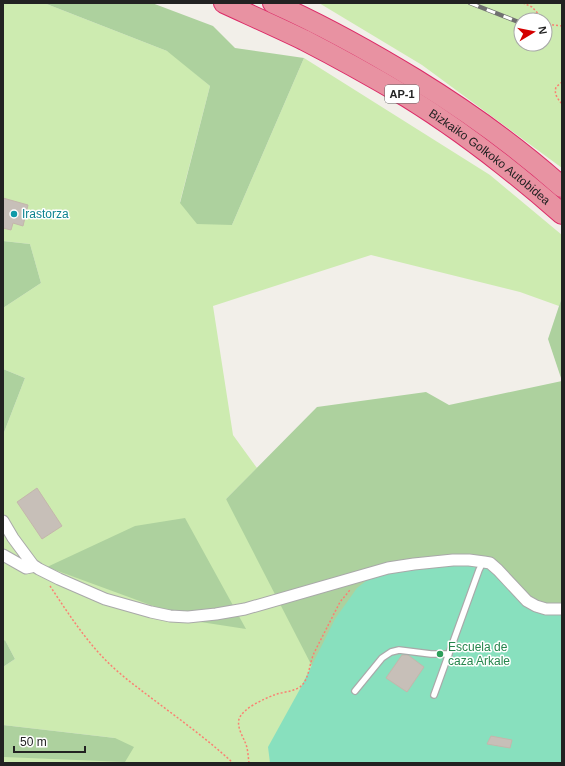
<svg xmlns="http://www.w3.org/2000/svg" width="565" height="766" viewBox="0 0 565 766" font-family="Arial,sans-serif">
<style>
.grass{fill:#cdebb0;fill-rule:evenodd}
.forest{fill:#add19e}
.pitch{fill:#88e0be}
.building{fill:#c7bfb8;stroke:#c4b6ab}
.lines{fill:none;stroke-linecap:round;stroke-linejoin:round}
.lane-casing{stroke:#a9a9a9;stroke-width:8}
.street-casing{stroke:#a9a9a9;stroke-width:13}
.highway-casing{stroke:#dc2a67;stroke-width:22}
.path{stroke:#fa8072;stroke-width:1.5;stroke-dasharray:2 2;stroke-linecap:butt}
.lane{stroke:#fff;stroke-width:5.5}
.street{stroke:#fff;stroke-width:11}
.highway{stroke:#e892a2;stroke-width:20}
.rail-casing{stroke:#707070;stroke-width:4.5}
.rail{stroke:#fff;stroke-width:3;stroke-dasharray:9;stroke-linecap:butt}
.culture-dot{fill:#0f9aa8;stroke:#fff;stroke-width:1.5}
.leisure-dot{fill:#2e9e5b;stroke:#fff;stroke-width:1.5}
.labels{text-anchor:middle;stroke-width:3;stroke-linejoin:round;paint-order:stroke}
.shield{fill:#fff;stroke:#646464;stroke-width:1}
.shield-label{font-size:11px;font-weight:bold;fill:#222}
.street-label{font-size:12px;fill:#222;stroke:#fff}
.culture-label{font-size:12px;fill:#0d838f;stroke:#fff;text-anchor:start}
.leisure-label{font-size:12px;fill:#27864d;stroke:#fff;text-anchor:start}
</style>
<rect width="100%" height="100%" fill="#f2efe9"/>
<path class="grass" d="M3,3H44L167,51L170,52L210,86L180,202L232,225L304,58L490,175L562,235V297L559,306L520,292L371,255L213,306L233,435L257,468L226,499L562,763H3V756L115,738L3,725V667L15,659L5,640L3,641V435L25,378L3,369V308L41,283L30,244L3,241Z
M319,3H560L562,4V168L422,65ZM521,20H545V44H521Z"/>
<path class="forest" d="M44,3H152L213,26L235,48L304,58L232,225L197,224L180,203L210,86L167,51Z
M3,241L30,244L41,283L3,308Z
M562,297V617L315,672L226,499L317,407L426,392L449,405L562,381L548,339Z
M3,369L25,378L3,435Z
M185,518L246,629L194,621L47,567L135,526Z
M5,640L15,659L3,667V641Z
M3,725L115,738L134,747L125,762L4,757L3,756Z"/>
<path class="pitch" d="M467,562L493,569L526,604L562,613V763H270L268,747L300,689L335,619L357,588L375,574Z"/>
<path class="building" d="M3,198L28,205L23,226L13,223L11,230L3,228Z
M37,488L62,526L42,539L17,502Z
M402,655H408L424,667L407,692L386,678Z
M491,736L512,740L510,748L487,744Z"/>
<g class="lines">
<defs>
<path id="lane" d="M355,691L382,658L391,652L399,650L431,654H449
M434,695L479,570L483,562"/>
<path id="street" d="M3,521L13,538L33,565L39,569L59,579L105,599L151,612L170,616L188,617L216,614L245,609L388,568L414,564L453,560H469L484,562L490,563L498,570L527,601L536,606L546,609H562
M3,555L26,568L31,567L33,565"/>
<g id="highway">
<path id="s1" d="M224,3C250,15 277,27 304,40C339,58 373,77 407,97C462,131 513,171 562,214"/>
<path d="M273,3C322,25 369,51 415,79C467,111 516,146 562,187"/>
</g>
</defs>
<use href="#lane" class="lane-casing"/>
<use href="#street" class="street-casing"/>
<use href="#highway" class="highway-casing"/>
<path class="path" d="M523,3L532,7L544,20
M545,21L553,25L562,26
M562,82L556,87C554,94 557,98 562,104
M50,586C70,616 89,646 116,670C123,676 130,682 137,687C169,712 203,735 233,763
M249,763C248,756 248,748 245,742C242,735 237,727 239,719C243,708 264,699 274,695C282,692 292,692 300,687C310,679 309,662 315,651L340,602L350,590"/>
<use href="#lane" class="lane"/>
<use href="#street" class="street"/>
<use href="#highway" class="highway"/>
<defs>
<path id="rail" d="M470,3L521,23"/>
</defs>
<use href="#rail" class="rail-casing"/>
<use href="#rail" class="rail"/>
</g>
<circle class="culture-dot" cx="14" cy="214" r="4"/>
<circle class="leisure-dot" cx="440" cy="654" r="4"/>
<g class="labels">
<rect class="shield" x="385" y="85" width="34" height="18" rx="3"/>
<g class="shield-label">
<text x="402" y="98">AP-1</text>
</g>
<g class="street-label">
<text dy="4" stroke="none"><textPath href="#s1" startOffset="308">Bizkaiko Golkoko Autobidea</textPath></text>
</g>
<g class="culture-label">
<text x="22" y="218">Irastorza</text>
</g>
<g class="leisure-label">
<text x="448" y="651">Escuela de<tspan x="448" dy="14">caza Arkale</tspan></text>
</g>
</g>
<rect width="565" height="766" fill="none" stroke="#222222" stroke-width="8"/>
<g transform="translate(533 32) rotate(80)"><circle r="19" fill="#ffffff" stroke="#a7a7a7"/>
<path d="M0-3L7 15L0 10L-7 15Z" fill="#d40000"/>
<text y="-6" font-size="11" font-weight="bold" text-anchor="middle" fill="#222222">N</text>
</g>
<path d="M14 746v6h71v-6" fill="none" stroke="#222222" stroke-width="2"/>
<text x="20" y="746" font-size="12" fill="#222222" stroke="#ffffff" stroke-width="3" paint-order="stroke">50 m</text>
</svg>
